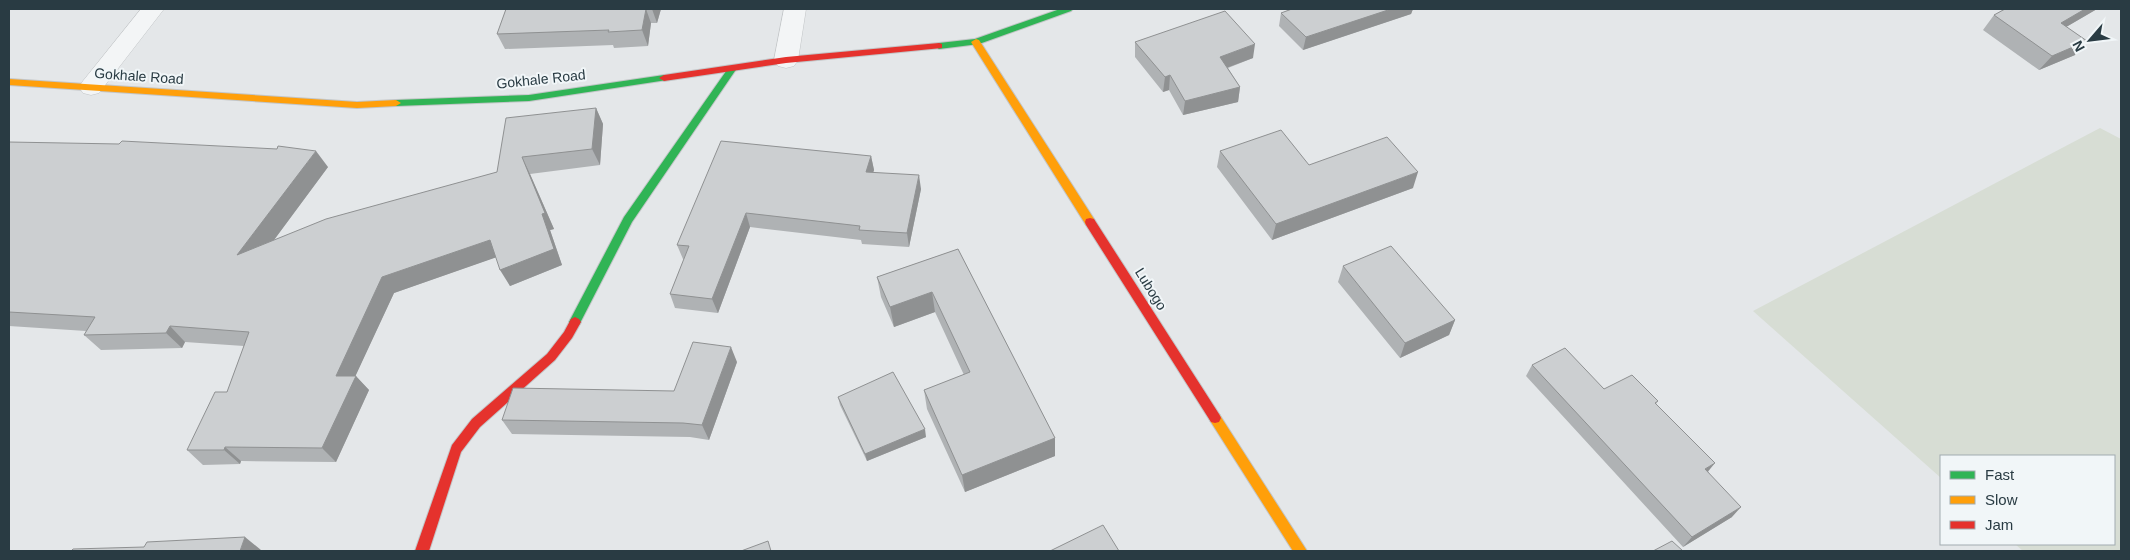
<svg xmlns="http://www.w3.org/2000/svg" width="2130" height="560" viewBox="0 0 2130 560" font-family="Helvetica,sans-serif">
<style>
.green{fill:#d7ddd4}
.lines{fill:none;stroke-linecap:round;stroke-linejoin:round}
.street-casing{stroke:#c2c5c7;stroke-width:1}
.fast-casing{stroke:#c2c5c7;stroke-width:2}
.slow-casing{stroke:#c2c5c7;stroke-width:2}
.jam-casing{stroke:#c2c5c7;stroke-width:2}
.street{fill:#f3f5f6;fill-rule:evenodd}
.fast{fill:#30b455;fill-rule:evenodd}
.slow{fill:#ff9f0a;fill-rule:evenodd}
.jam{fill:#e5322d;fill-rule:evenodd}
.wall{fill:#afb2b4}
.shaded-wall{fill:#8f9192}
.building{fill:#cccfd1;stroke:#8f9192}
.labels{text-anchor:middle;stroke-width:4;stroke-linejoin:round;paint-order:stroke}
.street-label{font-size:14px;fill:#293b43;stroke:#f1f6f8}
</style>
<rect width="100%" height="100%" fill="#e4e7e9"/>
<path class="green" d="M2100,128L2121,139V551H2023L2015,544H2114V456H1941V478L1753,311Z"/>
<g class="lines">
<defs>
<path id="street" d="M141,9H164L99,93L91,95L83,93L79,87L83,81Z
M784,9H806L798,60L794,66L786,68L778,66L774,60Z"/>
<path id="fast" d="M1060,9H1073L1071,11L979,44L939,49L934,46L939,43L975,39Z
M732,66L737,69L735,71L632,222L579,325H571L569,322L624,217L729,67Z
M664,75L669,78L667,80L529,101L396,106L391,103L396,100L529,95Z"/>
<path id="slow" d="M976,39L979,40L1094,219L1095,222L1094,225H1086L971,42Z
M9,79L357,102L396,100L401,103L396,106L357,108L9,85Z
M1215,413L1219,414L1307,551H1293L1211,422L1209,418L1211,414Z"/>
<path id="jam" d="M939,43L942,44V48L786,63L664,81L659,78L664,75L786,57Z
M1090,218L1094,219L1219,414L1221,418L1219,422L1215,423L1211,422L1086,225L1085,222L1086,219Z
M575,317L579,319L581,322L572,338L555,360L480,427L461,452L429,551H415L452,445L472,419L547,354L564,332L571,319Z"/>
</defs>
<use href="#street" class="street-casing"/>
<use href="#fast" class="fast-casing"/>
<use href="#slow" class="slow-casing"/>
<use href="#jam" class="jam-casing"/>
<use href="#street" class="street"/>
<use href="#fast" class="fast"/>
<use href="#slow" class="slow"/>
<use href="#jam" class="jam"/>
</g>
<path class="wall" d="M506,9H661L657,23H651L648,46L614,48L613,45L505,49L497,34Z
M1291,9H1413L1411,14L1303,50L1279,26L1281,13Z
M2005,9H2097L2066,27L2087,41L2075,55L2039,70L1983,30L1994,15Z
M1135,42L1253,58L1228,68L1240,87L1238,102L1183,115L1169,90L1163,92L1135,57Z
M596,108L603,124L600,165L530,174L554,229L550,230L562,265L510,286L496,257L394,293L355,376L369,390L336,462L241,461L240,464L203,465L187,450L227,392L244,346L185,342L182,348L101,350L84,335L86,331L9,326V142L328,167L274,240L497,172Z
M1220,151L1413,188L1272,240L1217,167Z
M871,156L874,170L873,172L921,189L909,247L862,244L861,240L750,227L718,313L675,308L670,294L684,259H683L677,245Z
M958,249L1055,438V456L965,492L927,409L924,390L964,375L935,312L894,327L881,297L877,277Z
M1343,266L1455,320L1449,335L1400,358L1338,282Z
M737,362L709,440L690,437L512,434L502,420L674,391Z
M1532,365L1604,389L1658,401L1656,404L1708,471L1732,517L1683,547L1526,376Z
M838,397L926,437L867,461L840,405Z"/>
<path class="shaded-wall" d="M646,9L651,23L648,46L642,30Z
M652,9H661L657,23Z
M1391,9H1413L1411,14L1303,50L1306,37Z
M2085,9H2097L2049,37L2061,23Z
M2087,41L2075,55L2039,70L2052,56Z
M1255,44L1253,58L1218,71L1220,57Z
M1170,75L1169,90L1163,92L1165,77Z
M1240,87L1238,102L1183,115L1185,101Z
M596,108L603,124L600,165L592,149Z
M316,151L328,167L251,271L237,255Z
M871,156L874,170L869,186L866,172Z
M522,157L530,174L554,229L550,230L562,265L510,286L500,270L542,214Z
M1418,172L1413,188L1272,240L1276,224Z
M919,175L921,189L909,247L907,233Z
M746,213L750,227L718,313L712,299Z
M490,240L500,256L394,293L349,390L336,376L382,277Z
M932,292L935,312L894,327L890,307Z
M1455,320L1449,335L1400,358L1405,343Z
M170,326L185,342L182,348L166,333Z
M731,347L737,362L709,440L702,425Z
M356,376L369,390L336,462L322,448Z
M925,429L926,437L867,461L865,454Z
M1055,438V456L965,492L962,475Z
M225,447L241,461L240,464L224,450Z
M1715,463L1706,474L1705,469Z
M1741,507L1732,517L1683,547L1692,537Z
M245,537L261,550V551H240Z"/>
<path class="building" d="M506,9H646L642,30L608,32L609,30L497,34Z
M1292,9H1391L1306,37L1281,13Z
M2005,9H2085L2061,23L2087,41L2052,56L1994,15Z
M1225,11L1255,44L1220,57L1240,87L1185,101L1170,75L1165,77L1135,42Z
M596,108L592,149L522,157L545,213L542,214L554,249L500,270L490,240L382,277L336,376H356L322,448L225,447L224,450H187L215,392H227L249,332L170,326L166,333L84,335L95,317L9,312V142L119,144L122,141L277,149L278,146L316,151L237,255L326,219L497,172L506,118Z
M1281,130L1309,165L1387,137L1418,172L1276,224L1220,151Z
M721,141L871,156L866,172L919,175L907,233L859,230L860,226L746,213L712,299L670,294L689,246L677,245Z
M1391,246L1455,320L1405,343L1343,266Z
M958,249L1055,438L962,475L924,390L970,372L932,292L890,307L877,277Z
M693,342L731,347L702,425L683,423L502,420L513,388L674,391Z
M1565,348L1604,389L1632,375L1658,401L1655,403L1715,463L1705,469L1741,507L1692,537L1532,365Z
M893,372L925,429L865,454L838,397Z
M1103,525L1119,551H1050Z
M245,537L240,551H71L73,549L144,547L147,542Z
M768,541L771,551H741Z
M1672,541L1683,551H1653Z"/>
<g class="labels">
<g class="street-label">
<text transform="translate(139 76) rotate(4)" y="5">Gokhale Road</text>
<text transform="translate(541 79) rotate(-6)" y="5">Gokhale Road</text>
<text transform="translate(1151 289) rotate(58)" y="5">Lubogo</text>
</g>
</g>
<rect width="2130" height="560" fill="none" stroke="#293b43" stroke-width="20"/>
<rect x="1940" y="455" width="175" height="90" fill="#f1f6f8" stroke="#a1abb0"/>
<rect x="1950" y="471" width="25" height="8" fill="#30b455" stroke="#a1abb0"/>
<text x="1985" y="480" font-size="15" fill="#293b43">Fast</text>
<rect x="1950" y="496" width="25" height="8" fill="#ff9f0a" stroke="#a1abb0"/>
<text x="1985" y="505" font-size="15" fill="#293b43">Slow</text>
<rect x="1950" y="521" width="25" height="8" fill="#e5322d" stroke="#a1abb0"/>
<text x="1985" y="530" font-size="15" fill="#293b43">Jam</text>
<g transform="translate(2090 40) rotate(242)" stroke="#f1f6f8" stroke-width="4" paint-order="stroke">
<path d="M0-4L9 19L0 12L-9 19Z" fill="#293b43"/>
<text y="-8" font-size="14" font-weight="bold" text-anchor="middle" fill="#293b43">N</text>
</g>
</svg>
